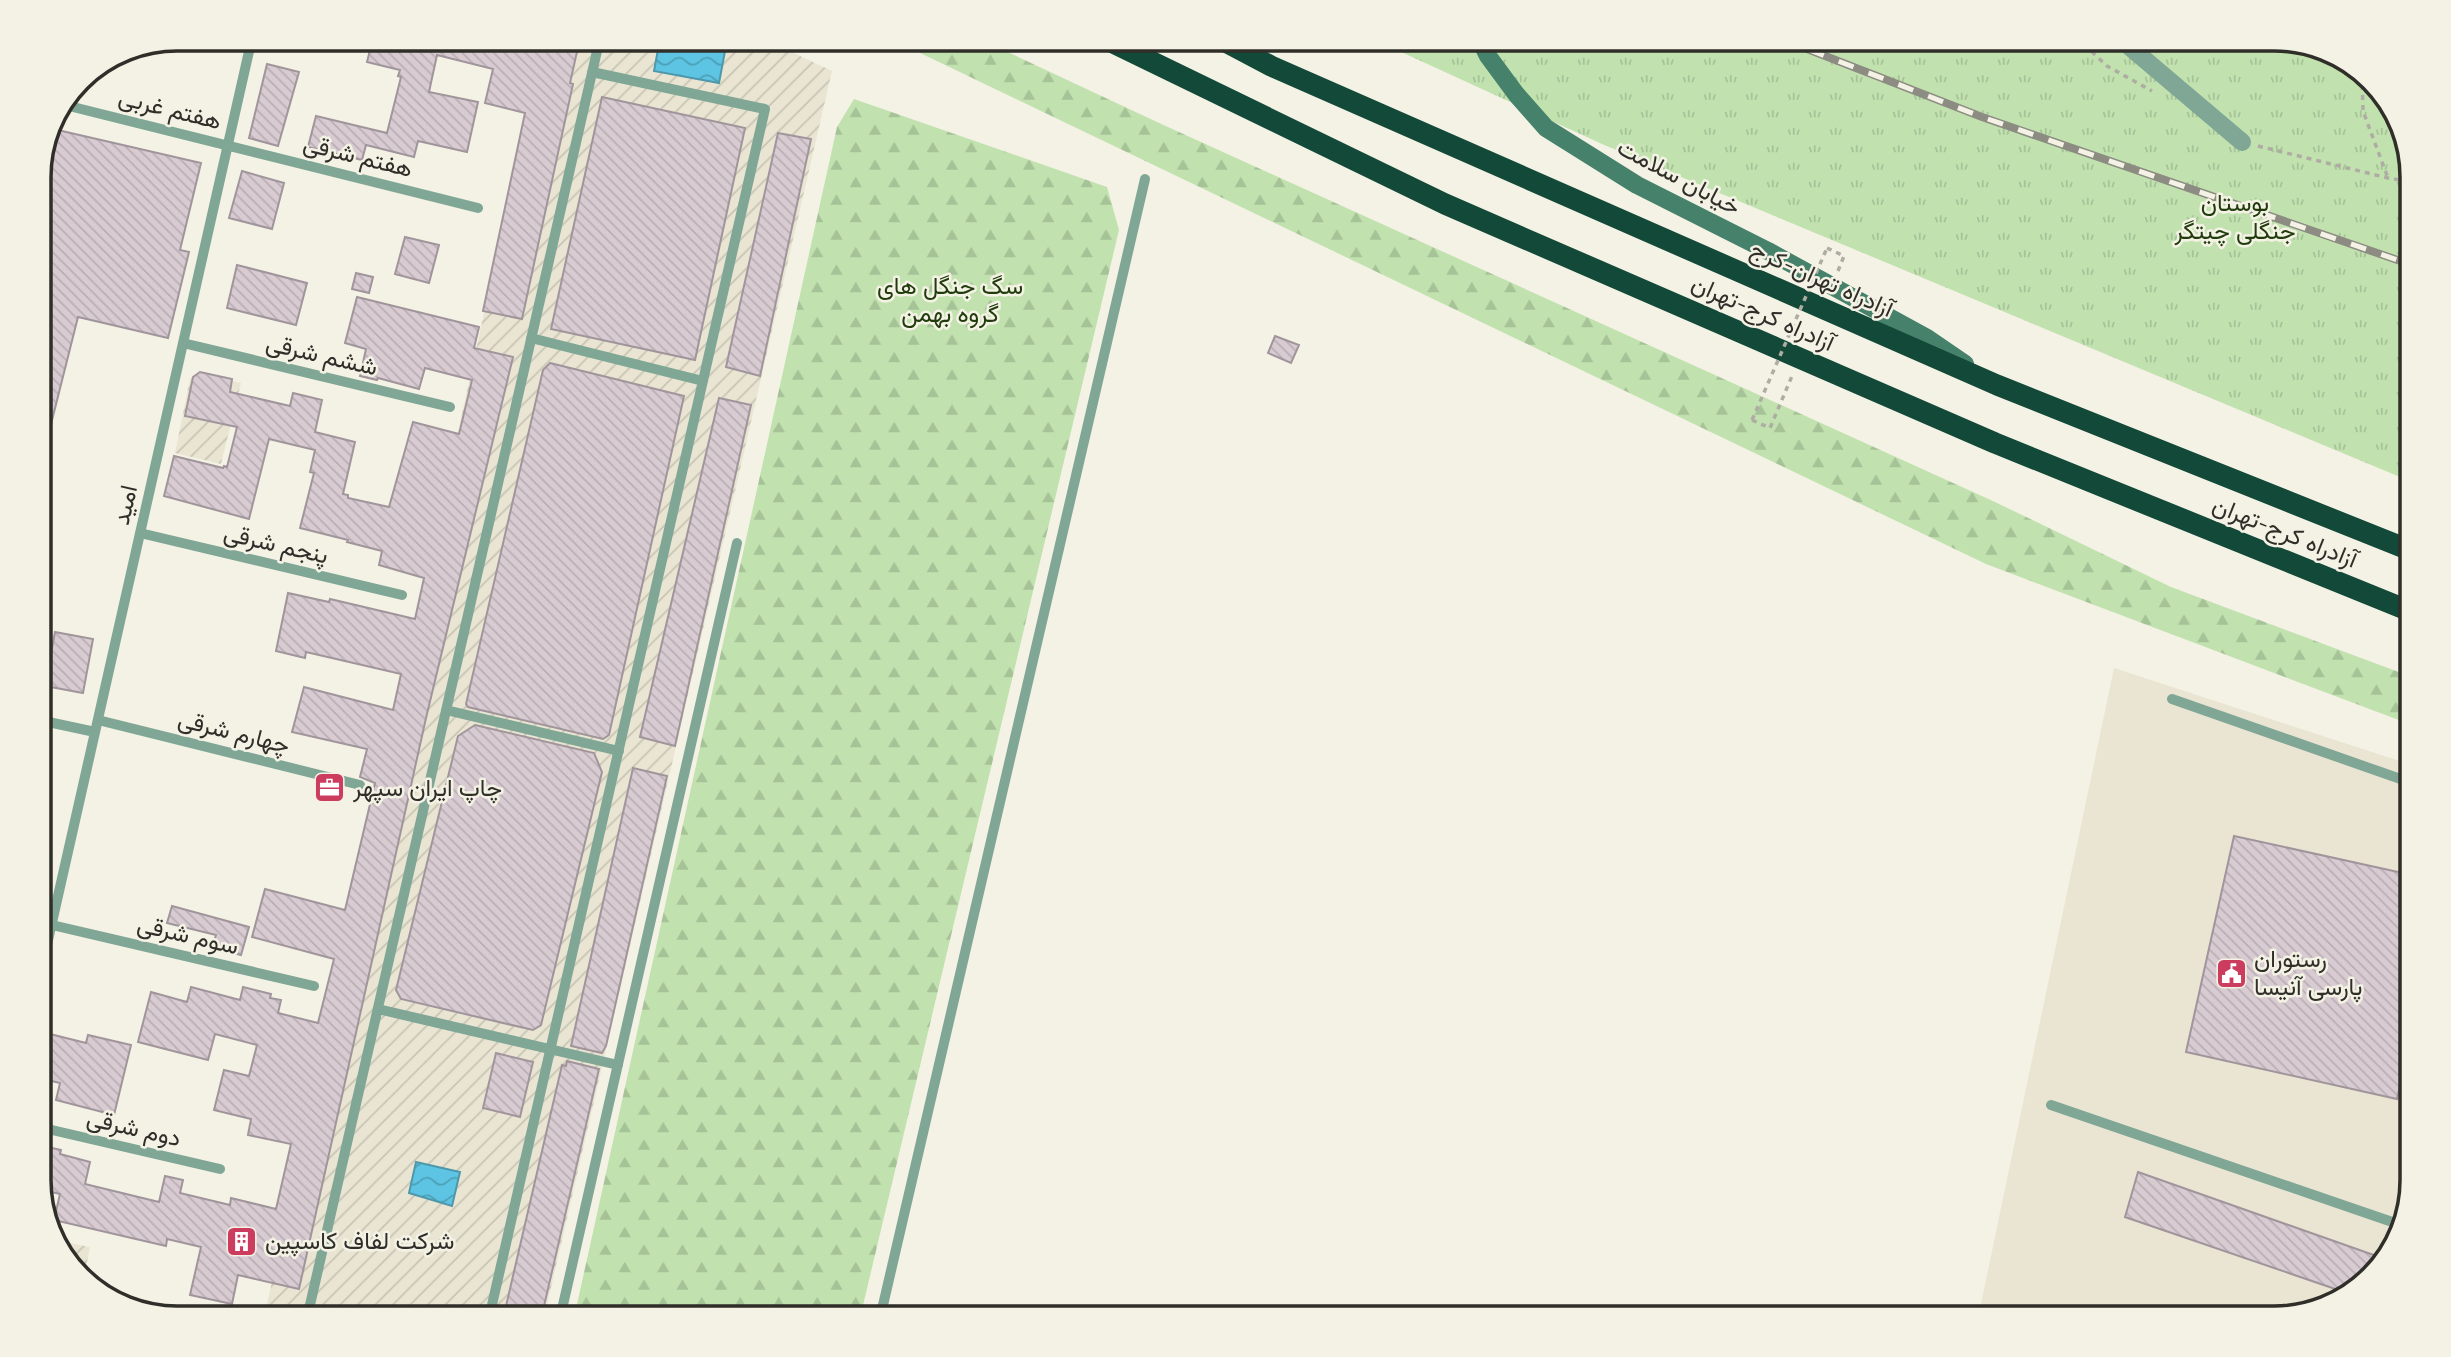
<svg xmlns="http://www.w3.org/2000/svg" width="2451" height="1357" viewBox="0 0 2451 1357" font-family="Raleway,Vazirmatn,sans-serif">
<style>
.built{fill:#e9e5d2}
.industrial{fill:url(#industrial-furrows)}
.forest{fill:url(#forest-firs)}
.park{fill:url(#park-tufts)}
.water{fill:url(#water-waves);stroke:#4f98ab;stroke-width:2}
.building{fill:url(#building-back-hatch);stroke:#a1959c;stroke-width:2}
.lines{fill:none;stroke-linecap:round;stroke-linejoin:round}
.path{stroke:#afada3;stroke-width:3.5;stroke-dasharray:5 5;stroke-linecap:butt}
.lane{stroke:#80a696;stroke-width:10}
.street{stroke:#80a696;stroke-width:18}
.secondary{stroke:#45816b;stroke-width:18}
.highway{stroke:#134938;stroke-width:21}
.rail-casing{stroke:#8d8c83;stroke-width:8}
.rail{stroke:#f4f2e5;stroke-width:5;stroke-dasharray:16;stroke-linecap:butt}
.path-bridge{stroke:#afada3;stroke-width:3.5;stroke-dasharray:5 5;stroke-linecap:butt}
.labels{text-anchor:middle;stroke-width:5;stroke-linejoin:round;paint-order:stroke}
.street-label{font-size:24px;fill:#2f2e29;stroke:#f4f2e5}
.park-label{font-size:24px;fill:#213c0c;stroke:#f4f2e5}
.poi-label{font-size:24px;fill:#2f2e29;stroke:#f4f2e5;text-anchor:start}
.rim{fill:none;stroke:#2f2e29;stroke-width:3.5}
</style>
<defs>
<pattern id="industrial-furrows" width="10" height="10" patternUnits="userSpaceOnUse" patternTransform="scale(1.75)"><rect width="10" height="10" fill="#e9e5d2"/><path d="M-1 1l2-2M0 10L10 0M9 11l2-2" fill="none" stroke="#c8c5b4"/></pattern>
<pattern id="forest-firs" width="22" height="20" patternUnits="userSpaceOnUse" patternTransform="scale(1.75)"><rect width="22" height="20" fill="#c1e2af"/><path d="M5 1l3.5 6h-7zM16 11l3.5 6h-7z" fill="#a6c297"/></pattern>
<pattern id="park-tufts" width="24" height="20" patternUnits="userSpaceOnUse" patternTransform="scale(1.75)"><rect width="24" height="20" fill="#c1e2af"/><path d="M3 7l-1-3M5 7V3M7 7l1-3M15 17l-1-3M17 17v-4M19 17l1-3" fill="none" stroke="#a6c297"/></pattern>
<pattern id="water-waves" width="16" height="10" patternUnits="userSpaceOnUse" patternTransform="scale(1.75)"><rect width="16" height="10" fill="#5dc5e3"/><path d="M0 5q4-4 8 0t8 0" fill="none" stroke="#4da0b8"/></pattern>
<pattern id="building-back-hatch" width="6" height="6" patternUnits="userSpaceOnUse" patternTransform="scale(1.75)"><rect width="6" height="6" fill="#d8cbd2"/><path d="M-1 5l2 2M0 0l6 6M5-1l2 2" fill="none" stroke="#baafb4"/></pattern>
</defs>
<rect width="100%" height="100%" fill="#f4f2e5"/>
<path class="built" d="M2114,668L2412,765V1181L2394,1249L2344,1300L2275,1318H1978Z"/>
<path class="industrial" d="M544,39H764L832,71L544,1318H264Z
M200,372L241,383L221,464L175,453L190,379Z
M54,1240L90,1247L84,1277L57,1250Z"/>
<path class="forest" d="M891,39H980L1157,122L1995,502L2171,587L2412,677V725L1986,564Z
M854,99L1107,187L1119,230L860,1318H574L837,127Z"/>
<path class="park" d="M2275,38L2343,57L2389,100L2412,168V482L1602,144L1373,39Z"/>
<path class="water" d="M660,39L725,51L719,83L654,71Z
M416,1162L460,1172L452,1206L409,1193Z"/>
<path class="building" d="M373,38H580L570,83L573,84L522,319L483,311L525,113L485,103L493,69L437,55L429,92L478,102L467,152L418,141L414,157L366,145L362,160L308,147L316,116L387,133L401,77L398,76L400,70L367,62Z
M267,64L299,72L278,146L249,138Z
M602,97L745,128L695,360L551,329Z
M49,128L201,163L180,250L189,252L168,338L78,317L45,448L39,447V168Z
M778,133L811,139L760,376L726,367Z
M242,171L284,183L272,229L229,218Z
M405,237L439,245L429,283L395,274Z
M237,265L307,283L296,325L227,308Z
M356,273L373,277L369,293L352,289Z
M357,297L479,327L474,348L513,357L426,718L299,1289L238,1275L232,1304L190,1295L201,1247L167,1239L166,1246L54,1220L60,1194L39,1189V1145L61,1150L60,1154L90,1162L85,1184L159,1202L165,1176L183,1180L180,1193L230,1205L231,1198L276,1209L291,1144L248,1135L251,1119L214,1110L224,1070L249,1076L257,1045L215,1034L208,1060L138,1042L151,992L187,1002L191,987L240,1000L243,987L271,994L270,998L281,1000L278,1013L318,1023L334,959L252,937L265,889L345,910L375,783L360,777L367,749L292,732L304,687L393,710L401,674L306,652L305,658L276,651L288,593L329,602L330,599L415,619L424,578L379,565L382,551L347,542L348,540L300,528L314,473L310,472L315,450L269,439L249,519L164,496L174,456L223,468L224,466L227,467L237,427L185,416L193,377L200,372L232,379L230,392L290,406L293,393L322,400L315,432L355,442L343,494L348,495V498L389,507L413,422L459,434L472,380L425,368L419,389L378,378L377,380L360,376L366,349L345,343Z
M1275,336L1299,345L1291,363L1268,353Z
M550,363L684,396L609,735L603,739L468,707L466,704L543,370Z
M719,398L751,405L675,746L640,737Z
M55,632L93,639L83,693L45,686Z
M475,725L594,753L602,772L541,1025L533,1030L401,999L396,990L458,736Z
M633,768L667,776L606,1046L602,1053L571,1046Z
M2234,836L2412,875V1031L2397,1099L2186,1052Z
M172,906L249,927L241,955L212,948L216,935L167,923Z
M50,1034L86,1043L88,1035L131,1045L114,1115L56,1100L60,1083L39,1078Z
M496,1053L533,1062L520,1117L483,1108Z
M567,1061L599,1069L541,1319H503L562,1065L566,1066Z
M2138,1172L2385,1259L2350,1294L2125,1217Z"/>
<g class="lines">
<path class="path" d="M2077,38L2107,66L2152,91
M2362,75L2363,111L2388,178
M2258,146L2388,178L2412,182
M1827,248L1844,256L1838,271
M1752,420L1770,428L1792,376"/>
<path class="lane" d="M61,104L478,208
M531,338L703,381
M183,343L450,407
M140,533L402,595
M2172,699L2412,783
M446,710L619,751
M39,720L95,732
M98,720L360,785
M39,922L314,986
M39,980L252,38
M378,1009L618,1065
M2051,1105L2401,1225
M39,1127L220,1169
M307,1318L600,38
M489,1318L765,109L592,72
M560,1318L737,543
M880,1318L1145,179"/>
<path class="street" d="M2124,38V42L2242,142"/>
<path class="secondary" d="M1479,38L1488,56L1516,94L1546,128L1637,185L1768,251L1927,338L1965,364"/>
<path class="highway" d="M1103,38L1445,204L1995,443L2412,612
M1218,38L1271,66L1997,385L2412,551"/>
<defs>
<path id="rail" d="M1779,38L1982,117L2412,265"/>
</defs>
<use href="#rail" class="rail-casing"/>
<use href="#rail" class="rail"/>
<path class="path-bridge" d="M1752,420L1827,248"/>
</g>
<defs>
<symbol id="office-square" viewBox="-11 -11 22 22"><rect x="-9" y="-9" width="18" height="18" rx="4" fill="#cb3c5f" stroke="#f4f2e5"/><path d="M-6-3h4V-5.5h4V-3h4V5H-6ZM-1-4.5V-3h2v-1.5ZM-6 0V1H6V0Z" fill="#fff"/></symbol>
<symbol id="civic-square" viewBox="-11 -11 22 22"><rect x="-9" y="-9" width="18" height="18" rx="4" fill="#cb3c5f" stroke="#f4f2e5"/><path d="M-.6-6.5H3V-4.5H.6V-3L4-1V1h2V6H-6V1h2V-1L-.6-3ZM-1.2 2.5V6h2.4V2.5Z" fill="#fff"/></symbol>
<symbol id="building-square" viewBox="-11 -11 22 22"><rect x="-9" y="-9" width="18" height="18" rx="4" fill="#cb3c5f" stroke="#f4f2e5"/><path d="M-4-6H4V6H1V3H-1V6H-4ZM-2.5-4.3h1.7v1.8h-1.7ZM.8-4.3h1.7v1.8H.8ZM-2.5-1h1.7V.8h-1.7ZM.8-1h1.7V.8H.8Z" fill="#fff"/></symbol>
</defs>
<g fill-rule="evenodd">
<use href="#office-square" x="312" y="770" width="35" height="35"/>
<use href="#civic-square" x="2214" y="956" width="35" height="35"/>
<use href="#building-square" x="224" y="1224" width="35" height="35"/>
</g>
<g class="labels">
<g class="street-label">
<text transform="translate(170 109) rotate(14)" y="8">هفتم غربی</text>
<text transform="translate(358 156) rotate(14)" y="8">هفتم شرقی</text>
<text transform="translate(1679 177) rotate(28)" y="8">خیابان سلامت</text>
<text transform="translate(1822 279) rotate(24)" y="8">آزادراه تهران-کرج</text>
<text transform="translate(1763 313) rotate(24)" y="8">آزادراه کرج-تهران</text>
<text transform="translate(322 355) rotate(13)" y="8">ششم شرقی</text>
<text transform="translate(125 505) rotate(-77)" y="8">امید</text>
<text transform="translate(2285 532) rotate(22)" y="8">آزادراه کرج-تهران</text>
<text transform="translate(276 544) rotate(13)" y="8">پنجم شرقی</text>
<text transform="translate(234 732) rotate(14)" y="8">چهارم شرقی</text>
<text transform="translate(188 935) rotate(13)" y="8">سوم شرقی</text>
<text transform="translate(134 1128) rotate(13)" y="8">دوم شرقی</text>
</g>
<g class="park-label">
<text x="2235" y="211">بوستان<tspan x="2235" dy="28">جنگلی چیتگر</tspan></text>
<text x="950" y="294">سگ جنگل های<tspan x="950" dy="28">گروه بهمن</tspan></text>
</g>
<g class="poi-label">
<text x="353" y="796">چاپ ایران سپهر</text>
<text x="2254" y="967">رستوران<tspan x="2254" dy="28">پارسی آنیسا</tspan></text>
<text x="265" y="1249">شرکت لفاف کاسپین</text>
</g>
</g>
<path d="M0 0H2451V1357H0ZM177 51H2274A126 126 0 0 1 2400 177V1180A126 126 0 0 1 2274 1306H177A126 126 0 0 1 51 1180V177A126 126 0 0 1 177 51Z" fill="#f4f2e5" fill-rule="evenodd"/>
<path class="rim" d="M177 51H2274A126 126 0 0 1 2400 177V1180A126 126 0 0 1 2274 1306H177A126 126 0 0 1 51 1180V177A126 126 0 0 1 177 51Z"/>
</svg>
